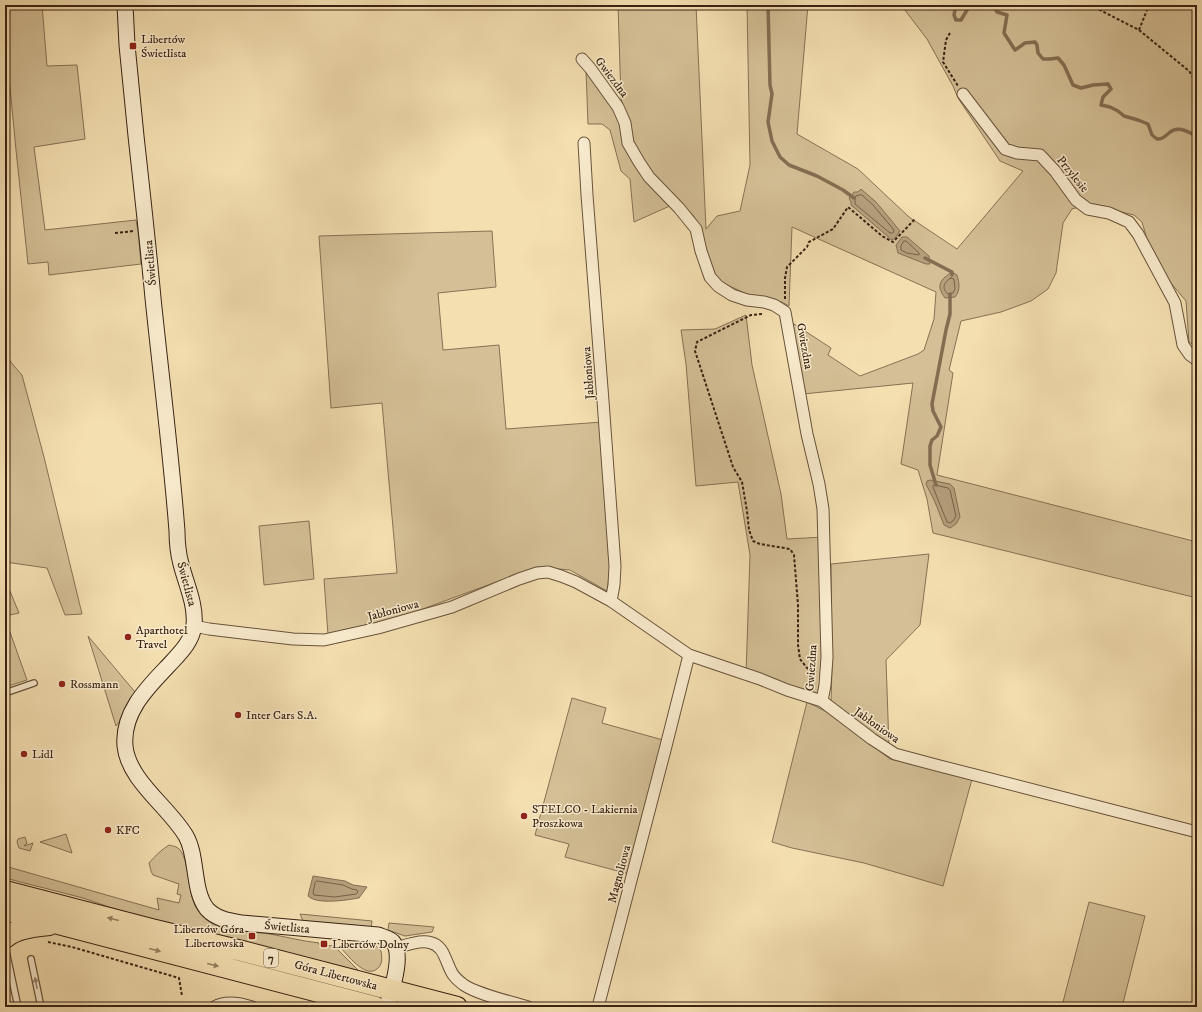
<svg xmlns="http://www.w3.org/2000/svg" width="1202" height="1012" viewBox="0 0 1202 1012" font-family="'IM FELL DW Pica',serif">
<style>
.green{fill:#d4bf96;stroke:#867154}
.water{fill:#b49f7b;stroke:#836d51}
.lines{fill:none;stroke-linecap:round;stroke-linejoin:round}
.shore{stroke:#766147;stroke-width:1}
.stream{stroke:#836d51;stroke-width:3.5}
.lane-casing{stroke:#68523a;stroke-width:8}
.street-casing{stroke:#68523a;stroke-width:13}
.secondary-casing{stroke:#392313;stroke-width:17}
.highway-casing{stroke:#392313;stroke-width:22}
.path{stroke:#392313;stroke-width:2;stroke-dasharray:3 2;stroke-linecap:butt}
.lane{stroke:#f8eacc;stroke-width:5.5}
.street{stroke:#f8eacc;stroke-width:11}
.secondary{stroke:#f8eacc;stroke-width:15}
.highway{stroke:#f4dfb1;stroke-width:20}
.oneway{fill:#968162}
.oneway2{fill:#988670}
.poi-dot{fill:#8f2418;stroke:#f8eacc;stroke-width:1.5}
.labels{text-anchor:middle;stroke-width:3;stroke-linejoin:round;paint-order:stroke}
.shield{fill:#f8eacc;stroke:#725f4a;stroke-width:1}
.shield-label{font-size:11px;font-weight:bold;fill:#392313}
.poi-label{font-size:12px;fill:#392313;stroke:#f8eacc;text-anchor:start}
.street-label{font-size:12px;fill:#392313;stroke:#f8eacc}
</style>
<rect width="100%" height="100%" fill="#f4dfb1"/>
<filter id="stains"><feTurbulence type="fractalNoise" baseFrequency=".005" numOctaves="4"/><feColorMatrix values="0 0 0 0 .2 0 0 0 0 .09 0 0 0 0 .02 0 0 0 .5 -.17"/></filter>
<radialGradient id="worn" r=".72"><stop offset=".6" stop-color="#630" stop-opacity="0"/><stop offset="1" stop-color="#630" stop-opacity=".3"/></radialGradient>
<path class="green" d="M5,5H42L47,66L77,65L85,139L34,147L45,230L136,220L138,231L141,264L49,275L48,262L28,264L16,150L5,36Z
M618,5H696L706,229L717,216L740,211L750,165L747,5H808L797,134L858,169L909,217L957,249L1023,171L1000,161L958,98L953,86L927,39L901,5H1197V347L1189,342L1186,301L1170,282L1152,256L1142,222L1134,215L1089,204L1072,209L1063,223L1056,273L1048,289L1031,301L1001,312L961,321L949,370L953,373L937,475L1197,542V598L933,533L927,499L918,470L901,464L913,383L803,394L791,322L831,348L828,355L860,376L918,354L924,350L934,319L936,292L792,227L789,306L782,302L751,296L721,282L708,264L702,232L693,215L648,170L636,152L621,99Z
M586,70L615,109L630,155L672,205L634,222L630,179L621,171L610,130L602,124H588Z
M492,231L496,287L438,293L443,350L499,345L506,429L602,422L611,561L607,591L570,570L537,567L401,617L328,635L324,579L397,573L382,403L331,408L319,236Z
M746,315L752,365L781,494L787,539L824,537L822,701L746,674L750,555L738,482L696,486L686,364L681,330L715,329Z
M5,354L14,366L22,375L44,457L82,614L65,615L47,568L5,562Z
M309,521L314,579L264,585L259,526Z
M929,554L920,625L886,660L889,747L831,703L832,666L831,564Z
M5,579L19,613L5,616Z
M5,618L27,680L5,687Z
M88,636L135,692L123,717L116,726Z
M572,698L606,708L602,723L663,740L629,874L565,857L569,844L535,835Z
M807,702L831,714L890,759L972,779L943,886L864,863L792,848L772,842Z
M66,834L72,853L40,842Z
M25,837L27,843L24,846L33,843L30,851L19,848L17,842L18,839Z
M169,845C172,846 175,846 178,848C190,857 187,895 197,909C213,934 245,930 270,934C286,937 302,941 319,943V945L334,946L359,971L358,972L141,918L83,898L5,878V866L159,910L157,898L179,903L181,895L177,894L179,884L153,875L151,871L149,863C155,856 161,850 169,845Z
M1089,902L1145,916L1122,1007H1076L1063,1002Z
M300,914L372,921L371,928L304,923Z
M389,923L434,927L432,932L405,936L388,930Z
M365,944L375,945L381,951C382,958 383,964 377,969C365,979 347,954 339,946Z"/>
<path class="water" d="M861,189L876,202L900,231L895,238L892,240L851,205V202L849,198L854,192H858Z
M902,237H907L929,256L930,264H926L898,253L896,245Z
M952,272L957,275C959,282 961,290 955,297L945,298C935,285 941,279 952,272Z
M930,480L950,484L954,488L960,517L956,524L950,528L944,525L935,502L926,484L927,481Z
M313,876L345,881L353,885L367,887L359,898C347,900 317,905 308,896Z"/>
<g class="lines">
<path class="shore" d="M862,195L873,205L894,230L893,233H890L855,204V198L856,196Z
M904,241H906L919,253V255L907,253L901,250V246Z
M951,278L954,279L955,289L953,293L948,294C941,288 944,282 951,278Z
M935,485L948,488L950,490L956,516L953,521L950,523L947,522C942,510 938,499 933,487V486Z
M317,881L343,885L352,889L357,890L358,892L356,894L335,897L314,895L313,893L315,883Z"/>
<path class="stream" d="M768,5L770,85L772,94L768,122L772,141L780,157L789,165L817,176L843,190L854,198
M956,5L954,15L956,20H961L970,5
M993,5L997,12L1007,15L1004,33L1015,50L1025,43L1035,42L1037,45L1038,53L1043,59H1050L1058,58L1064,65L1073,85L1081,88L1093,85L1108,84L1111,89L1103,97L1101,105L1110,107L1118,111L1124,116L1138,120L1148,124L1152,135L1157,139C1163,139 1164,137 1169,133C1178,125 1188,132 1197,136
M925,258L952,272V275
M936,485L930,465V446L932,440L937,436L941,427L933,411L932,404L946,330L950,314V294"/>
<defs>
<path id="lane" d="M5,693L34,683
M6,951L18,1007
M31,959L41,1007"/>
<path id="street" d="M582,59L590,68L618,107L625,123L628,143L639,162L649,177L679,208L696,229L701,251L710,277L718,286L732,295L747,300L764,302L774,305L785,312L807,434L819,484L823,509L827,657L825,685L822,701
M963,94L1005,149L1017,153L1040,155L1055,171L1076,200L1088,209L1109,213L1129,222L1138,234L1175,303L1183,345L1190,355L1197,360
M584,143L587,195L603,401L615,566L614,585L611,601
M194,626L209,629L293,639L324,640L378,628L452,607L519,579L537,573L548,572L561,576L576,582L611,601L689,655L760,679L787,690L822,701L872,739L895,754L936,765L1197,832
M396,948C412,943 435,934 444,955C451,970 450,975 464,985C479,995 509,1001 528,1007
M214,1007C226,1000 240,1003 252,1007
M598,1007L665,750L689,655"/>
<path id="secondary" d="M125,5L127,45C130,75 133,106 136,136C142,190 148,244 153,298C161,376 171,453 177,531C177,543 178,553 181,564C186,584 196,604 194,625C192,642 180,653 169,665C148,687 122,712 125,746C128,780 169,807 186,836C198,857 192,890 207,909C216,919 230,921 242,923L378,935C383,937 389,938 393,942C404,955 391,992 387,1007"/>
<path id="highway" d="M5,891L151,929L242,951L457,1007
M5,910L376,1007
M5,938C17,928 33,927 49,925"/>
</defs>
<use href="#lane" class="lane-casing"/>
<use href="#street" class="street-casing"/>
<use href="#secondary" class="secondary-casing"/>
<use href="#highway" class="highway-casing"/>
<path class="path" d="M1090,5L1139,30L1189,71L1197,83
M1139,30L1149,5
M950,33L946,40L943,62L958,86
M115,233L134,231
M785,299V278L787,267L807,247L809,242L833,229L848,207L882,236L893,242L915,219
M762,314L751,315L697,342L695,351L733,467L742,482L747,511L749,530L753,541L760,544L790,549L794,555L798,605V645L800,659L807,668L816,672
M5,345L8,346
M48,942L72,947L179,978L182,996"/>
<use href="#lane" class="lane"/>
<use href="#street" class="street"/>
<use href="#secondary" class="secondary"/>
<use href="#highway" class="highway"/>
</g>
<defs><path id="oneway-solid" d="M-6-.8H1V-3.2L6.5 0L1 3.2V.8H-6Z"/></defs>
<g class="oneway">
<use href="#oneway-solid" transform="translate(113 919) rotate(-165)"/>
<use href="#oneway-solid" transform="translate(155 950) rotate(15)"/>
<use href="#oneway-solid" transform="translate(213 965) rotate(14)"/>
</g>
<use class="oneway2" href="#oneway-solid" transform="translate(36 983) rotate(-101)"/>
<g class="poi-dot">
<rect x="129" y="42" width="8" height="8" rx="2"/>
<circle cx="128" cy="637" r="4"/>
<circle cx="62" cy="684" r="4"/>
<circle cx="238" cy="715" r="4"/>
<circle cx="24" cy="754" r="4"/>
<circle cx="524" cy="816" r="4"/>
<circle cx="108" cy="830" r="4"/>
<rect x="248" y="932" width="8" height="8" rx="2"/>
<rect x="320" y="940" width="8" height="8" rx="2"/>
</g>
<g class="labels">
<rect class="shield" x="264" y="949" width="14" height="18" rx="3"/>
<g class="shield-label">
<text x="271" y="962">7</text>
</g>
<g class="poi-label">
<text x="141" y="43">Libertów<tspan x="141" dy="14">Świetlista</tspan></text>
<text x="136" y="634">Aparthotel<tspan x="136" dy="14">Travel</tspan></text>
<text x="70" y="688">Rossmann</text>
<text x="246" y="719">Inter Cars S.A.</text>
<text x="32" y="758">Lidl</text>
<text x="532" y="813">STELCO - Lakiernia<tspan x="532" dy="14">Proszkowa</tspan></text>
<text x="116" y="834">KFC</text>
<text x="244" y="933" text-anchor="end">Libertów Góra<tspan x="244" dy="14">Libertowska</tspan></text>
<text x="332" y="948">Libertów Dolny</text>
</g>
<g class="street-label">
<text transform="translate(612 77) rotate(53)" y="4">Gwiezdna</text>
<text transform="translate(1073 174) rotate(51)" y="4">Przylesie</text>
<text transform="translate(150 263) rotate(-95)" y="4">Świetlista</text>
<text transform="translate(805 346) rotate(80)" y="4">Gwiezdna</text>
<text transform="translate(588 373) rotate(-94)" y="4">Jabłoniowa</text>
<text transform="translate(187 584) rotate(75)" y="4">Świetlista</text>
<text transform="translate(393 610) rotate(-15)" y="4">Jabłoniowa</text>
<text transform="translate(811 668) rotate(-86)" y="4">Gwiezdna</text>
<text transform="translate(877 725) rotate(35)" y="4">Jabłoniowa</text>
<text transform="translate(619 874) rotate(-75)" y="4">Magnoliowa</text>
<text transform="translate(287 927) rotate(5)" y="4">Świetlista</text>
<text transform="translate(336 975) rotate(15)" y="4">Góra Libertowska</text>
</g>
</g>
<rect width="1202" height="1012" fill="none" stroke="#f4dfb1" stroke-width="20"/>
<rect x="6" y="6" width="1190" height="1000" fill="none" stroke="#392313" stroke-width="2"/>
<rect x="10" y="10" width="1182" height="992" fill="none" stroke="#392313"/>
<rect width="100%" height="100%" filter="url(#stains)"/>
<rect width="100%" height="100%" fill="url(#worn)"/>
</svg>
